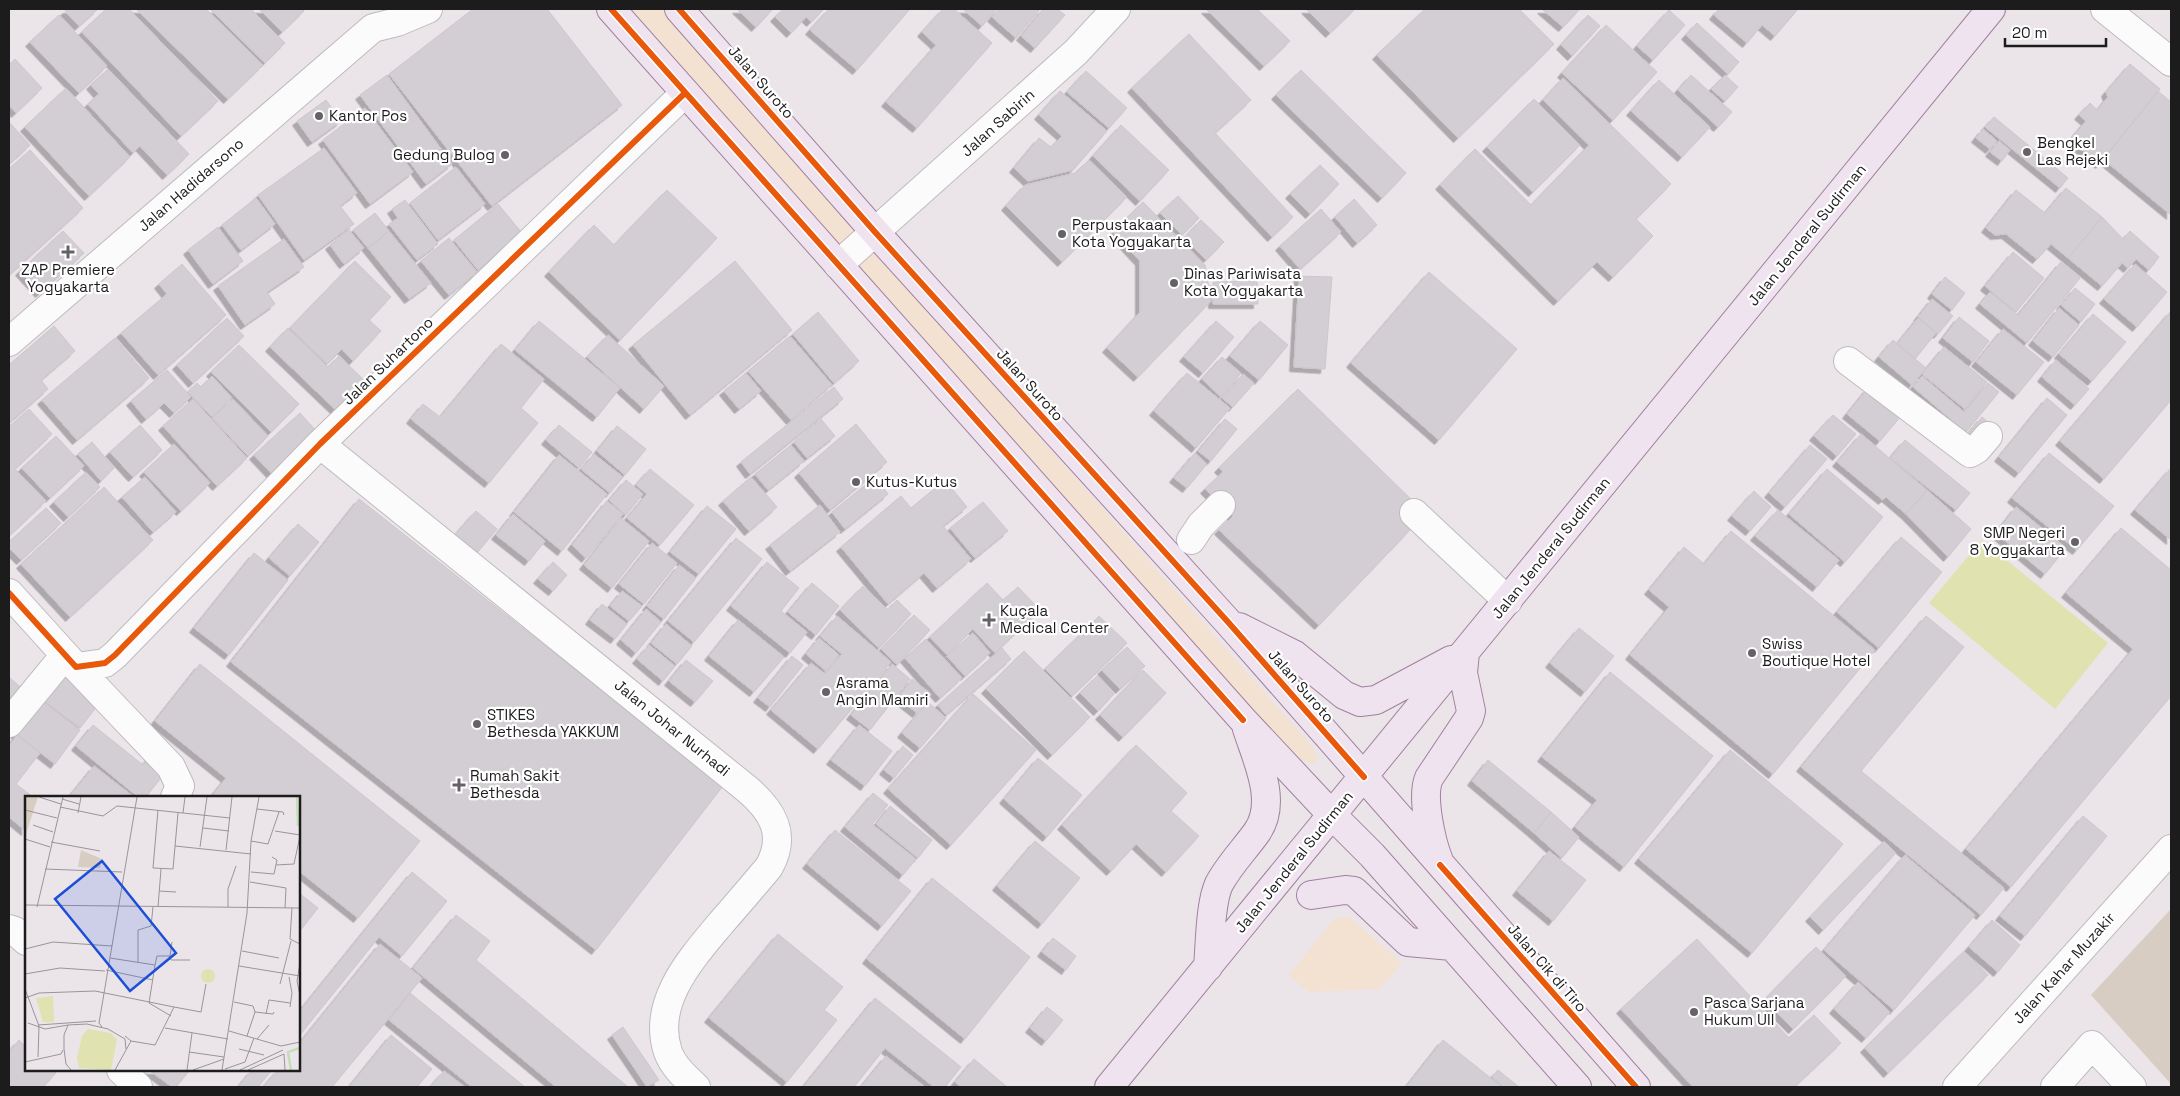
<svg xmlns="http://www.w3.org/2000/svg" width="2180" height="1096" viewBox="0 0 2180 1096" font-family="'Space Grotesk',sans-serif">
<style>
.cemetery{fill:#d7cdc3}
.park{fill:#f3e1d1}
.pitch{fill:#e0e2af}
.building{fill:#d3ced3;stroke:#cec6ce;filter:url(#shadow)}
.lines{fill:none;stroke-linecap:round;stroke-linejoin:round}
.minor-casing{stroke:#bebbbd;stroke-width:30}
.major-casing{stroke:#a1819d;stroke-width:30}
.minor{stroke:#fcfbfc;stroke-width:28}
.major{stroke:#f0e3f0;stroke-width:28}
.cycleway-casing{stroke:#fff;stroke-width:9}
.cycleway{stroke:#e8590c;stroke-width:6}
.poi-dot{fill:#646264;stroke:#fff;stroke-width:2}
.labels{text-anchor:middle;stroke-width:4.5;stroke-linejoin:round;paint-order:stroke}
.street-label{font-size:15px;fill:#1c1c1c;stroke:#fff}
.poi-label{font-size:15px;fill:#1c1c1c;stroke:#fff;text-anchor:start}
.inset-river{fill:none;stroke:#c4dfb7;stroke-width:2.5}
.inset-road{fill:none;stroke:#989598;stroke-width:1}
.view{fill:#1d4ed8;fill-opacity:0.15;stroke:#1d4ed8;stroke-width:2.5}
.inset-edge{fill:none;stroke:#1c1c1c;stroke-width:2.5}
</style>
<defs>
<filter id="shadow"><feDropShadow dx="-4.5" dy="4.5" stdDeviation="0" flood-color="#0004"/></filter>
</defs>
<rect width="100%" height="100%" fill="#ebe5ea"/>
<path class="cemetery" d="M2171,909V1084L2091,995Z"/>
<path class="park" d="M630,9H662L1312,746L1317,757L1316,763L1311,764L1295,758L909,329Z
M1349,917L1402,963L1380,989L1309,992L1289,975L1334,919Z"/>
<path class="pitch" d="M1982,540L2108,643L2055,709L1929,603Z"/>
<path class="building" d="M68,9H98L79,26L65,11Z
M106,9H129L218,101L181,136L82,32Z
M136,9H206L263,65L228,99Z
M210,9H251L285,43L265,63Z
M259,9H302L304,11L282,32Z
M473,9H547L622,105L492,206L389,74Z
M737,9H773L756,27Z
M783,9H824L811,22L806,17L791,33L775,17Z
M829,9H910L857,70L810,30Z
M943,9H954L992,43L917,128L886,102L936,45L922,32Z
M963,9H997L982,26Z
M999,9H1040L1016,38L992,17Z
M1043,9H1057L1065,15L1035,48L1021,36Z
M1206,9H1257L1290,41L1264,66Z
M1306,9H1355L1330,33Z
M1425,9H1519L1554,44L1458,138L1377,55Z
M1542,9H1580L1563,27Z
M1719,9H1798L1775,36L1762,25L1747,43L1714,15Z
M1669,10L1685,25L1653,60L1637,46Z
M59,15L107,66L79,93L30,42Z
M1588,15L1600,26L1572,56L1561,45Z
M1697,23L1739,62L1728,74L1686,35Z
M1606,25L1657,72L1613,120L1562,73Z
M1189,34L1251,100L1215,133L1293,217L1272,237L1132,88Z
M15,59L42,88L16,113L9,105V65Z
M2130,64L2160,89L2100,164L2070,140L2086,121L2079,115L2090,103L2097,110L2108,97L2106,92Z
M108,69L189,154L167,175L140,146L133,153L88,104L99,94L91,85Z
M1301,70L1406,173L1382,198L1276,95Z
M1086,71L1127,108L1109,128L1067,92Z
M387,75L452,164L426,184L360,95Z
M1691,75L1732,112L1718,127L1678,90Z
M1725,75L1738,87L1725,101L1711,89Z
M1563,78L1671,184L1636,219L1653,236L1613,277L1597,262L1558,301L1440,185L1475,149L1531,205L1589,145L1543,100Z
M1659,80L1710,127L1682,157L1631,111Z
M66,88L130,157L89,196L25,127Z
M1060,91L1107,131L1073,170L1028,181L1014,168L1039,138L1051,147L1062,136L1039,115Z
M2158,91L2171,102V215L2103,159Z
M1534,99L1580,145L1533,192L1487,147Z
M326,100L341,121L312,142L297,121Z
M365,108L413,172L370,204L323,140Z
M1994,117L2068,178L2060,188L1985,127Z
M9,122L30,145L9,164Z
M1121,125L1169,170L1140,201L1093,156Z
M1983,129L1997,141L1990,149L1976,138Z
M1999,141L2010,150L2002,161L1990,152Z
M324,148L357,193L340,206L354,224L304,260L258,195Z
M30,150L83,208L9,275V169Z
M1089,160L1127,197L1062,262L1006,206L1025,185L1075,173Z
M1320,165L1339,184L1310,214L1290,194Z
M456,167L485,204L438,240L410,203Z
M2066,188L2102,217L2068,258L2051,244L2037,259L2006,234L1995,235L1986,228L2016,190L2045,213Z
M667,190L717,238L620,340L549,272L594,225L614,245Z
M1178,196L1199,218L1182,235L1160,213Z
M256,198L275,224L241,250L222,225Z
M1354,199L1377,225L1357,243L1335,217Z
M405,200L438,244L417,260L389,224L398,218L392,209Z
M1143,202L1205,265L1211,301L1138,377L1107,348L1140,312V261L1113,232Z
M498,204L522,233L478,270L454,240Z
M1321,209L1341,232L1300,269L1280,246Z
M375,213L389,231L368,248L353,230Z
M2102,217L2123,239L2130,231L2159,257L2149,270L2136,259L2128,268L2122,263L2102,286L2068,258Z
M1201,220L1224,242L1206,260L1184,238Z
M218,227L243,261L213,284L188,250Z
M349,230L364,248L344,264L330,245Z
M63,231L84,253L40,293L20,271Z
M389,231L431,283L409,299L368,248Z
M449,238L477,272L449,295L421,261Z
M284,239L304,267L267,292L275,304L245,325L218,286Z
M2013,252L2044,278L2016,312L1985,286Z
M355,261L391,297L369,320L381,331L353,361L342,349L327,364L290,328Z
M735,261L792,330L690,415L633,345Z
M2061,262L2080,278L2027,343L1980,304L1990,292L2018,315Z
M182,264L226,315L158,375L121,333L167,294L159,284Z
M2135,264L2167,292L2137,327L2104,299Z
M1429,272L1517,349L1439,440L1351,363Z
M1299,276L1332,277L1325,369L1294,367Z
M1945,277L1965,293L1952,310L1932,294Z
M1257,281L1258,304H1213V282Z
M2075,288L2095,304L2081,322L2061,305Z
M1932,299L1953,316L1938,334L1918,317Z
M2059,308L2079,325L2053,357L2033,341Z
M2171,311V400L2104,479L2060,441Z
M818,312L859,361L834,383L793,334Z
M2093,314L2126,342L2092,381L2059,354Z
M1959,317L1989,341L1973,362L1943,338Z
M227,318L244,336L193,383L177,365Z
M1918,318L1936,333L1915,359L1897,344Z
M539,321L620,388L597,417L515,350Z
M1216,321L1234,337L1203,373L1184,357Z
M1260,321L1288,345L1259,380L1230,356Z
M54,326L75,351L41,380L48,389L9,423V365Z
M288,328L328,367L339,356L368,384L340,414L270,347Z
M2003,329L2044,362L2017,395L1976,362Z
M608,335L664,386L644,409L587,357Z
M790,336L832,385L791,420L748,371Z
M115,338L149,378L77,440L42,400Z
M1893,340L1926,368L1912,385L1879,357Z
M501,344L544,379L521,408L538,423L489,483L411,419L423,404L440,417Z
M239,345L299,404L271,432L211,372Z
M1944,347L1987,382L1965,409L1922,374Z
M1222,357L1241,373L1221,397L1202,379Z
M2056,360L2089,389L2075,405L2042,377Z
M167,370L191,397L174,413L164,403L146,419L131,401Z
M746,373L761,391L739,409L724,391Z
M1187,373L1230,408L1196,448L1154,411Z
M1243,374L1254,383L1233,407L1222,398Z
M212,376L232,398L212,417L188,392L197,383L201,387Z
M1922,376L1964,412L1988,383L1999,392L1966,432L1913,387Z
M834,387L843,399L750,474L741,462Z
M1868,388L1901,416L1880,441L1847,414Z
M1298,389L1419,507L1404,523L1411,529L1319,625L1219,530L1233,516L1205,489L1223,472L1219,468Z
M2047,398L2067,415L2019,473L1999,457Z
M193,399L247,458L217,486L163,426Z
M233,399L268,436L248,456L212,418Z
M29,409L52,434L15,469L46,501L9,536V427Z
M300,413L319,434L273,475L254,455Z
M1833,415L1856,434L1837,456L1814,436Z
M1982,417L1994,427L1980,444L1968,434Z
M821,419L835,436L807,458L794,442Z
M1225,419L1237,429L1211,461L1198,451Z
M856,424L887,462L830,510L799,473Z
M140,425L162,450L133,477L110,452Z
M559,425L592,452L579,468L546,440Z
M617,426L646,449L625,475L597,451Z
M1861,434L1927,490L1906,514L1886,497L1883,500L1837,462Z
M56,436L84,466L50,498L22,468Z
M1905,440L1970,493L1956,510L1890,458Z
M92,442L114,468L101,481L78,454Z
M174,444L210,483L181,511L144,472Z
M791,445L804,461L768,490L755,474Z
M1810,445L1827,459L1785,507L1769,493Z
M1195,453L1207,464L1187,488L1174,478Z
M2049,453L2114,506L2077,550L2012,498Z
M594,454L623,477L610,493L581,469Z
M559,455L607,494L562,551L514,512Z
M2171,468V540L2135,510Z
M650,469L694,505L660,545L627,518L647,494L636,485Z
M1827,469L1883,517L1845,562L1789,514Z
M86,472L100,487L68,517L54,502Z
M145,477L176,512L153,532L122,497Z
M751,477L777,507L749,531L723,501Z
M875,477L888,494L845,529L832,512Z
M626,480L643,494L626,515L609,500Z
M945,480L967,507L943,526L971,559L937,588L924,573L888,604L841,547L901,496L911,508Z
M104,487L153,540L70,617L21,564Z
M1927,490L1971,529L1948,557L1906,514Z
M1754,491L1771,507L1750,531L1732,516Z
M359,499L723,786L596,950L231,662Z
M607,501L623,514L586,558L572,545Z
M983,502L1008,531L975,558L950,528Z
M820,505L840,532L790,571L770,545Z
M707,506L736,529L699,574L670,552Z
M2016,507L2066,548L2045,574L1996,533Z
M46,508L61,523L21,560L9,548V542Z
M1778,510L1839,560L1817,587L1755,536Z
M476,511L497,529L477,553L455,535Z
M513,514L545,541L529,561L496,535Z
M621,518L649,541L612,588L584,565Z
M298,524L319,542L290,576L269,558Z
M2121,528L2171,570V696L2011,887L1966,849L2133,649L2066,593Z
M1731,531L1875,650L1773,774L1630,655L1669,607L1649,590L1684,547L1704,564Z
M1901,537L1942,572L1879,648L1837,612Z
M736,538L762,559L694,642L668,621Z
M652,543L677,563L644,604L619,584Z
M254,553L288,580L229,655L194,628Z
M553,562L567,575L553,591L538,579Z
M767,562L799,588L781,611L807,632L790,653L731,606Z
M679,565L696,578L664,619L647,606Z
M812,583L839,606L816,635L788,612Z
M987,583L1003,600L1018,587L1040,610L995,653L973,629L947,655L930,637Z
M863,586L888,610L897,600L911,614L879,648L840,610Z
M622,591L642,606L629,621L610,606Z
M602,604L627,624L615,639L590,620Z
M646,609L661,622L636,653L621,640Z
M914,615L930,630L897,665L881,649Z
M837,616L891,662L818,749L771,710L811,663L825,674L842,654L820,636Z
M1099,616L1127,643L1072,696L1045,669Z
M1926,616L1964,647L1861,771L2004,888L1981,915L1801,767Z
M738,620L784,657L754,692L709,656Z
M666,624L692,646L677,664L651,643Z
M1579,628L1614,656L1585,692L1550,663Z
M973,633L990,653L965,676L947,656Z
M819,638L839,655L826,671L806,654Z
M926,639L962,678L940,698L905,658Z
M649,645L675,666L663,681L637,659Z
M1127,647L1145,666L1120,689L1102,670Z
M1002,648L1011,659L946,715L938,705Z
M1024,651L1090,717L1052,755L986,689Z
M792,656L803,665L770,707L758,698Z
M686,660L713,681L695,702L669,681Z
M200,664L420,841L358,918L299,871V797H211L226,778L155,721Z
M892,664L910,679L870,730L851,715Z
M60,669L101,701L80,728L39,697Z
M1143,670L1166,693L1123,737L1100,715Z
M1610,672L1713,756L1624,867L1575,827L1597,800L1542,757Z
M1097,676L1114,694L1098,711L1080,693Z
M9,677L28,694L9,717Z
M912,679L931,694L917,713L898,698Z
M973,694L1036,750L951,845L888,789Z
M41,700L80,730L55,764L15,733Z
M928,702L946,718L920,748L902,733Z
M93,725L143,765L151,755L168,769L146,797H138L76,746Z
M859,725L892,751L865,786L831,760Z
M17,735L40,753L16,784L33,797H26V831L9,817V746Z
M1136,745L1187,793L1171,811L1199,836L1166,872L1136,844L1111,871L1062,825Z
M903,746L913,755L894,778L884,770Z
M1730,750L1843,844L1752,953L1639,859Z
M1038,758L1082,795L1047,837L1004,799Z
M1488,760L1551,812L1534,833L1472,781Z
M94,766L134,797H69Z
M873,793L888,805L872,824L916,859L903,875L845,827Z
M890,806L932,840L918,858L876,824Z
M1551,812L1579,837L1562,858L1534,833Z
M2083,816L2107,836L2025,936L2000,916Z
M835,830L911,891L882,926L807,864Z
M1035,841L1080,878L1042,924L997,886Z
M1884,841L1896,853L1823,930L1810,917Z
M1549,851L1586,880L1553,921L1517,891Z
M1905,855L1975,915L1894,1010L1824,950Z
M412,872L447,901L402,956L379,937L299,1036V1012Z
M932,878L1030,957L965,1039L867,959Z
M299,893L318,908L299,932Z
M456,915L490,941L476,960L628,1087H556L413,968Z
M1992,920L2020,945L1998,972L1969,947Z
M778,934L843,987L824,1010L837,1020L787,1082L709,1018Z
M1053,938L1076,956L1066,970L1042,952Z
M1697,939L1789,1038L1814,1015L1841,1043L1794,1087H1693L1621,1009Z
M380,944L422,978L332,1087H263L278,1070H299V1044Z
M1816,947L1846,976L1793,1029L1764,1000Z
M1964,951L1988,975L1888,1073L1865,1048Z
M1858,982L1890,1012L1866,1038L1834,1009Z
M410,993L525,1087H472L389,1020Z
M875,998L961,1067L945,1087H934L885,1048L854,1087H803Z
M1047,1007L1063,1020L1046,1041L1030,1028Z
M623,1027L659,1080L647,1087L612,1035Z
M391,1035L432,1069L417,1087H349Z
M19,1040L26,1047V1070H53L56,1073L43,1087H9V1052Z
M1443,1040L1502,1087H1406Z
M886,1056L925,1087H861Z
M974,1059L1007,1087H961L955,1082Z
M149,1070H190L176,1087H172Z
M252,1070H272L258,1087H238Z
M1498,1070L1519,1087H1504L1492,1077Z
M444,1071L465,1087H430Z"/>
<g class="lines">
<defs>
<path id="minor" d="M2105,9L2171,62
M838,265L1076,52L1116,9
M9,342L373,28L397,22L428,9
M1848,361L1970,453L1977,449L1988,436
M320,444L747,789C773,811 787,835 769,867C753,886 737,905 721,923C692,958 651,1002 668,1052C673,1066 685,1077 696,1087
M1414,513L1508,601
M1191,540L1201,525L1221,505
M9,593L76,667L105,663L115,655L320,444L685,93
M76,667L171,767L180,786L175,797
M9,723L65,655
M9,929L15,931L26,941
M121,1070L138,1087
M1957,1087L2171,849
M2055,1087L2092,1045L2132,1087"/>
<path id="major" d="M611,9L1243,720L1332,815L1372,855L1577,1087
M679,9L875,232L1228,622L1636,1087
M1239,627L1295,655L1344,695L1360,702L1376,700L1451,660
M1439,861C1431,841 1421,796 1429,778L1469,718L1471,711L1463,673L1465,652
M1311,895L1345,890L1354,891L1408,942L1452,946
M1208,967C1210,945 1210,903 1219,884C1229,865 1245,849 1257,832C1278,802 1257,760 1247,729
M1109,1087L1991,9"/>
</defs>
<use href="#minor" class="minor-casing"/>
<use href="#major" class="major-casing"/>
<use href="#minor" class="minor"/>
<use href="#major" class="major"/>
<defs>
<path id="cycleway" d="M611,9L1243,720
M679,9L875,232L1228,622L1364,777
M9,593L76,667L105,663L115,655L320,444L685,93
M1440,865L1636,1087"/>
</defs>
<use href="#cycleway" class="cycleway-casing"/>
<use href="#cycleway" class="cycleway"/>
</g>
<g class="poi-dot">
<circle cx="319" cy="116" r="5"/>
<circle cx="2027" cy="152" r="5"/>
<circle cx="505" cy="155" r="5"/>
<circle cx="1062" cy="234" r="5"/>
<path d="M65.5 244.5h5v5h5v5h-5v5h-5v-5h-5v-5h5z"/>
<circle cx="1174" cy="283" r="5"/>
<circle cx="856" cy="482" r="5"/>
<circle cx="2075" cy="542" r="5"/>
<path d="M986.5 612.5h5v5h5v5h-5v5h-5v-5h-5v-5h5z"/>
<circle cx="1752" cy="653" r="5"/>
<circle cx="826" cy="692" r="5"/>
<circle cx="477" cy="724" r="5"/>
<path d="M456.5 777.5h5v5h5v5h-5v5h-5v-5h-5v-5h5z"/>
<circle cx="1694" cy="1012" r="5"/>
</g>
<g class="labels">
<g class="street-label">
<text transform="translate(761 82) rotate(49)" y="5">Jalan Suroto</text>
<text transform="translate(998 123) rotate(-42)" y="5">Jalan Sabirin</text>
<text transform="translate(191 185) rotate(-41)" y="5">Jalan Hadidarsono</text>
<text transform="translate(1807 235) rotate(-51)" y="5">Jalan Jenderal Sudirman</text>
<text transform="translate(388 361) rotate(-44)" y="5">Jalan Suhartono</text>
<text transform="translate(1030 385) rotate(48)" y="5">Jalan Suroto</text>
<text transform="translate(1551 548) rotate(-51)" y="5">Jalan Jenderal Sudirman</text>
<text transform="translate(1301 686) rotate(49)" y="5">Jalan Suroto</text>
<text transform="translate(672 728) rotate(39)" y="5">Jalan Johar Nurhadi</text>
<text transform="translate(1294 862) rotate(-51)" y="5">Jalan Jenderal Sudirman</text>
<text transform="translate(1547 968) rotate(49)" y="5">Jalan Cik di Tiro</text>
<text transform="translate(2064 968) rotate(-48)" y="5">Jalan Kahar Muzakir</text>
</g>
<g class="poi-label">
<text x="329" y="121">Kantor Pos</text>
<text x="2037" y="148">Bengkel<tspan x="2037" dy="17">Las Rejeki</tspan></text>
<text x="495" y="160" text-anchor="end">Gedung Bulog</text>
<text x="1072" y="230">Perpustakaan<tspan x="1072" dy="17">Kota Yogyakarta</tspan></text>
<text x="68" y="275" text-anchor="middle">ZAP Premiere<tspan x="68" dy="17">Yogyakarta</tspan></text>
<text x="1184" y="279">Dinas Pariwisata<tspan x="1184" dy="17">Kota Yogyakarta</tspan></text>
<text x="866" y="487">Kutus-Kutus</text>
<text x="2065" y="538" text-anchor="end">SMP Negeri<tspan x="2065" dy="17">8 Yogyakarta</tspan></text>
<text x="1000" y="616">Kuçala<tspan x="1000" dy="17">Medical Center</tspan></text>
<text x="1762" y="649">Swiss<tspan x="1762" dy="17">Boutique Hotel</tspan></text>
<text x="836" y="688">Asrama<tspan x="836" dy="17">Angin Mamiri</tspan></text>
<text x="487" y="720">STIKES<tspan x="487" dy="17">Bethesda YAKKUM</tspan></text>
<text x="470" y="781">Rumah Sakit<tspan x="470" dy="17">Bethesda</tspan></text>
<text x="1704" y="1008">Pasca Sarjana<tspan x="1704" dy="17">Hukum UII</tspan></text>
</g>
</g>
<g transform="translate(25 796)">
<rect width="275" height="275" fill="#ebe5ea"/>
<path d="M0,1H13L1,38H0ZM56,54L77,63L75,72L53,71Z" fill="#d7cdc3"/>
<path d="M176 180a7 7 0 1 1 14 0a7 7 0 1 1-14 0ZM28,200L29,226H18L11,202ZM63,233L85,237L92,243L86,274L54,272L52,262L57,240Z" fill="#e0e2af"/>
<path class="inset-river" d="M272,1L273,30M266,274L263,256L275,252"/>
<path class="inset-road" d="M14,1L36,8M37,3L54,8M35,11L78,20L92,10L205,22M232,13L258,16L259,19M0,14L32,22M133,14L128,72L148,73L153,17M53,17L56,1M158,17L160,1M8,29L28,36M178,32L204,35M250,35L275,39M0,43L25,51M226,45L243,48L254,16M26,46L75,55M150,50L226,58M175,51L182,1M201,54L207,1M251,69L269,68L275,40M20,73L97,76M226,76L249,78L252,64L247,61M225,86L261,92L260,112M134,95L151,96M0,109L275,112M12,111L38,1M133,111L136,73M203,111V93L211,70M267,112L265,143L275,148M0,153L28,146L87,150M217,155L254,162M144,160L146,164H165M85,162L130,169L124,207M113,166V134L126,130L128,111M275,167L272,185L275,200M130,169L132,160H145L147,146M214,170L275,180M81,174L128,184M0,178L35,172L80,175M264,181L267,197L265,211M255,188L266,145M0,193L14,230L13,261M0,202L14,197L70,195L149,211L130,249L106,245M209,206L228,210L230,216L222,240M124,207L146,220M149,211L176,216L181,188M230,216L248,218L249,216M241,218L244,204L265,207M3,227L20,233L43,229M13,229L71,225M77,231L74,227L112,1M140,232L203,243M204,235L256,250L275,246M232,243L244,229M214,253L239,259M164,256L199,261M259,258L260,274M0,266L36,258L38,254M200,273L220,266L229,242M46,274L41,268L39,253V239L43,229L62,228L83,233L100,243L101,253M90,274L106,245L100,240M162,274L167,237M168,274L199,263M197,274L222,117L226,45L234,1M215,274L258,254M223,274L259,258"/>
<path class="view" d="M77,65L151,157L105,195L30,103Z"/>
<rect width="275" height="275" class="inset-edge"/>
</g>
<rect width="2180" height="1096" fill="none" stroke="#1c1c1c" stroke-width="20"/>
<path d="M2005 38v8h101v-8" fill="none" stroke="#1c1c1c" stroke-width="2.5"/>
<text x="2012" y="38" font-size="15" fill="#1c1c1c" stroke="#ffffff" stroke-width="4" paint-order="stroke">20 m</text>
</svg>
